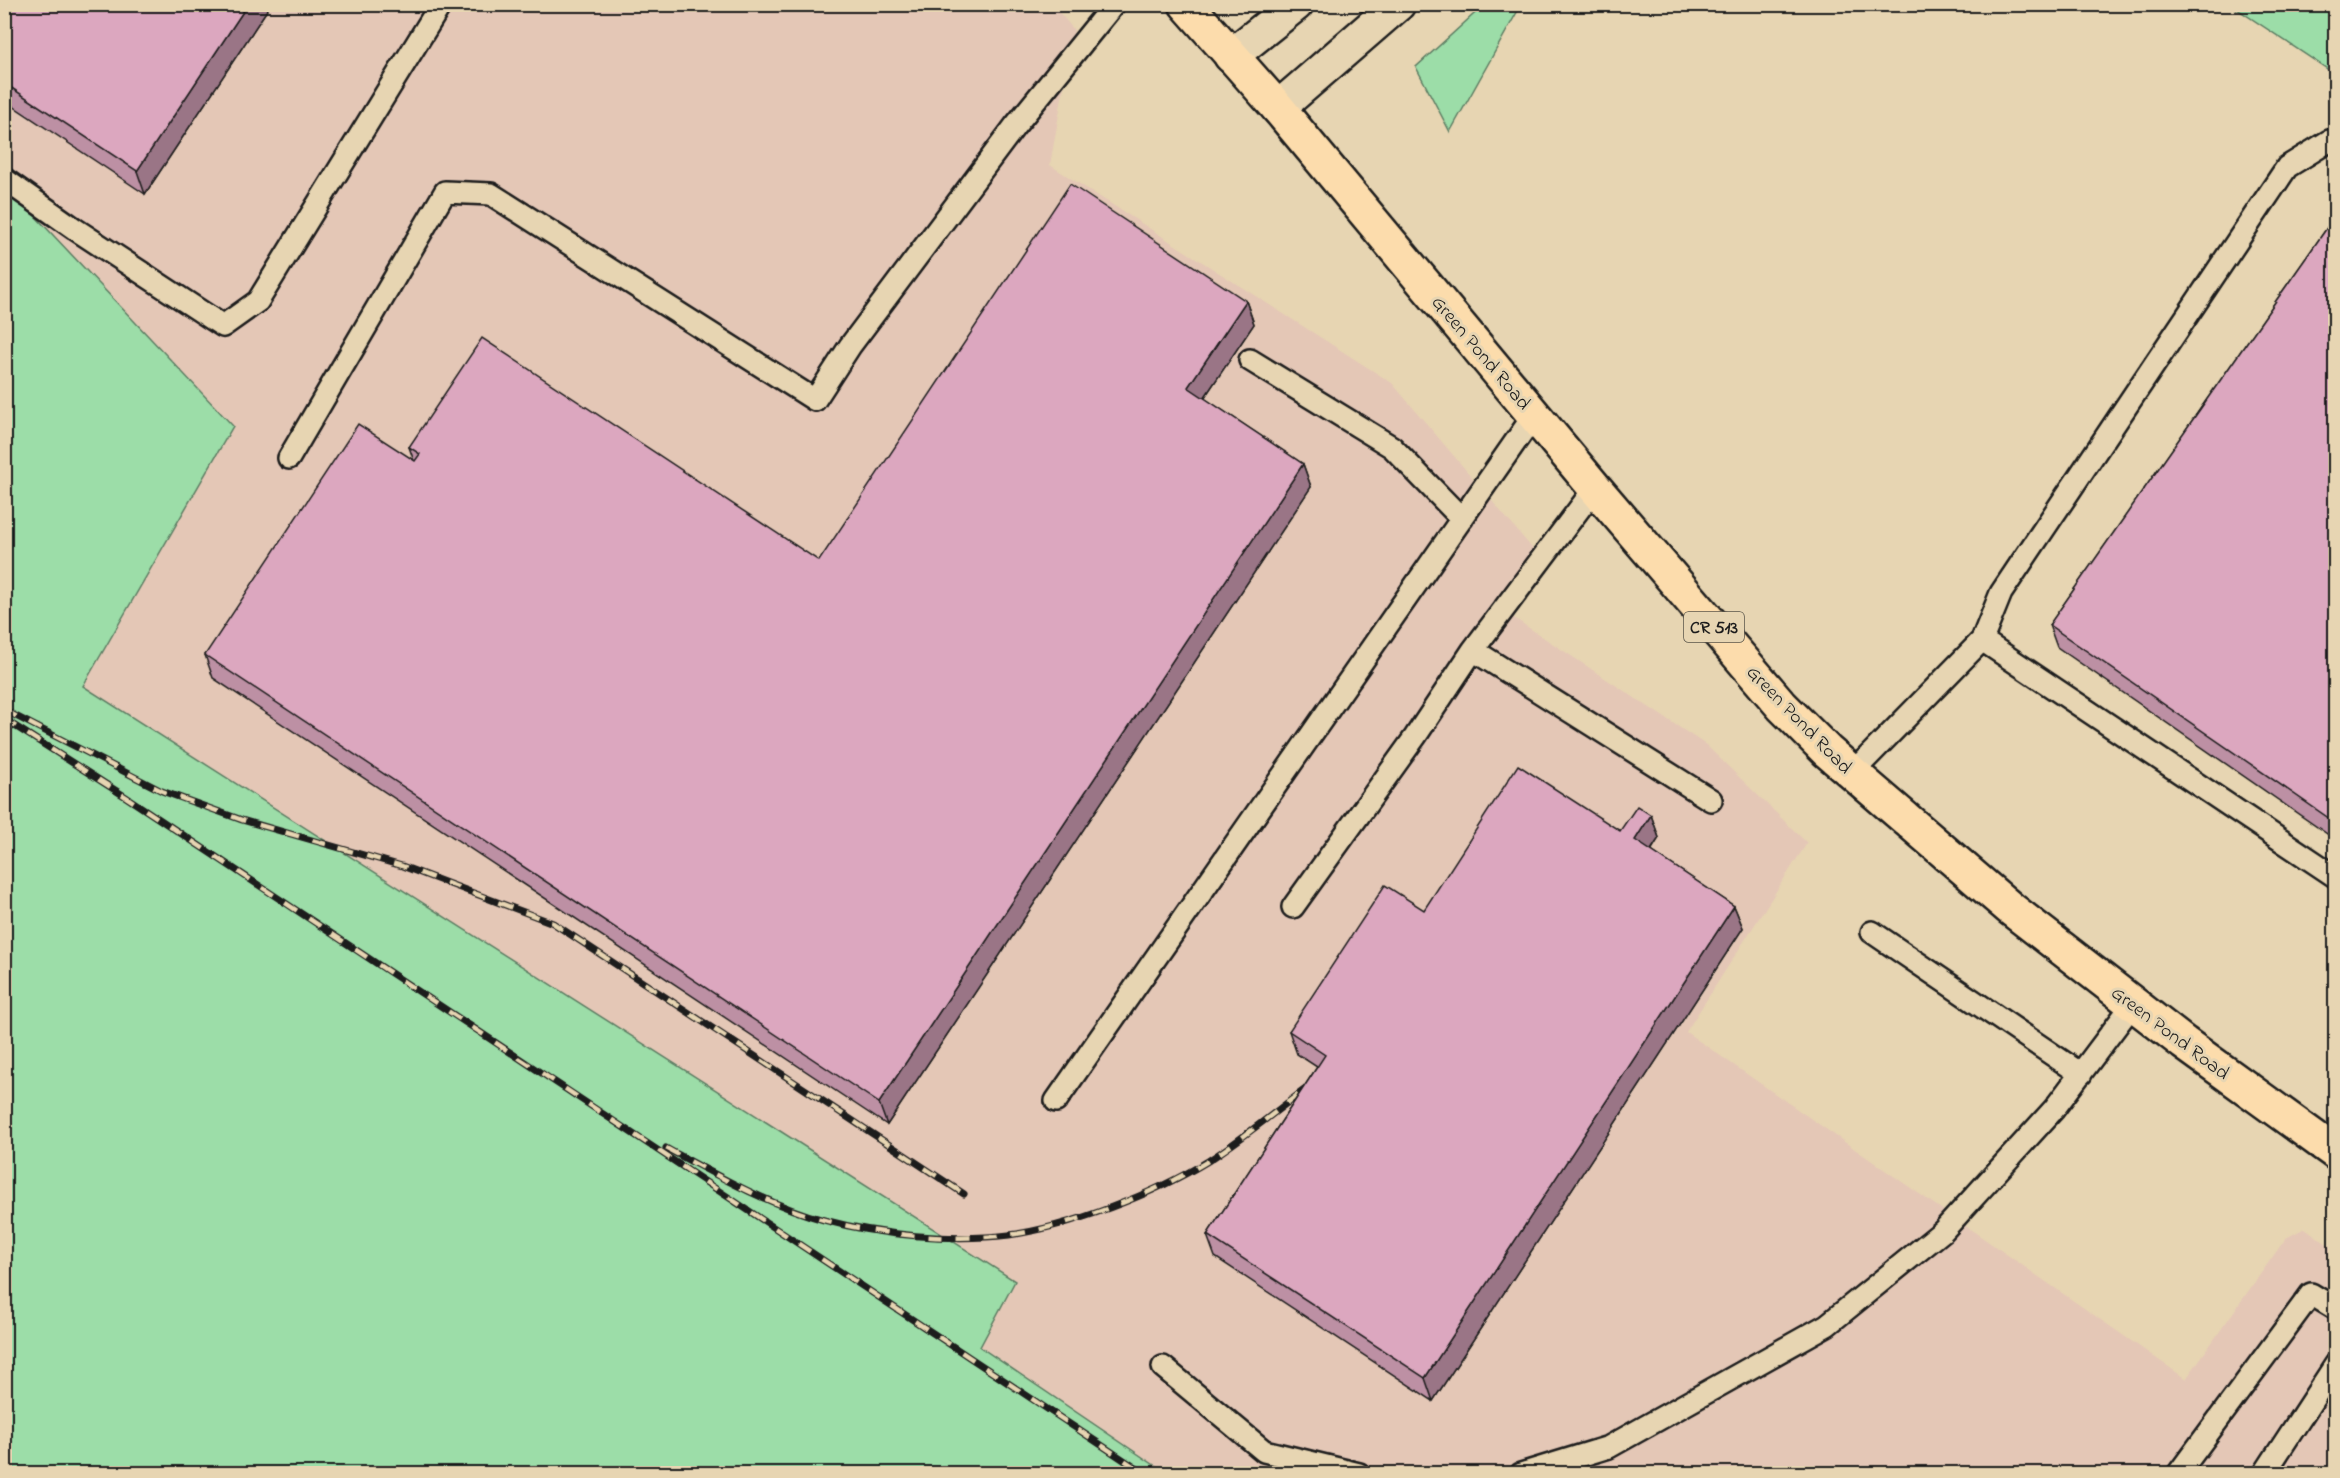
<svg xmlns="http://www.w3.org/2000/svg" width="2340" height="1478" viewBox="0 0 2340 1478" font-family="'Indie Flower',sans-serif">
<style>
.built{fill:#e4c7b6}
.green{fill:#9cdda8;stroke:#5c7c62;stroke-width:1.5}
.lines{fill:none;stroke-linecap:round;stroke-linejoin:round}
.service-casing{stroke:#1c1c1c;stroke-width:26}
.minor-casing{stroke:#1c1c1c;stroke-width:38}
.primary-casing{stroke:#1c1c1c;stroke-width:38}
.service{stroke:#e7d5b2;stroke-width:21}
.minor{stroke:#e7d5b2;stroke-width:33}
.primary{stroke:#fcdcac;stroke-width:33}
.rail-casing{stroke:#1c1c1c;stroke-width:7}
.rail{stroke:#e7d5b2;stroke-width:4.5;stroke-dasharray:14;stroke-linecap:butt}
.wall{fill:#bd90a4;stroke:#1c1c1c;stroke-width:1.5}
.shaded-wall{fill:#9a7586;stroke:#1c1c1c;stroke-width:1.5}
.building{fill:#dca7bf;stroke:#1c1c1c;stroke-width:1.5}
.labels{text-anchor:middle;stroke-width:6;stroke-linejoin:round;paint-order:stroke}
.shield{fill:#e7d5b2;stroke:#595449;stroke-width:1.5}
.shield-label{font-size:18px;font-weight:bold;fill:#1c1c1c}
.street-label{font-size:20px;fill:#1c1c1c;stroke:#e7d5b2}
</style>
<rect width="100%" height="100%" fill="#e7d5b2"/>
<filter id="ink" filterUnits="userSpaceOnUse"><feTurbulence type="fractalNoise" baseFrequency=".0167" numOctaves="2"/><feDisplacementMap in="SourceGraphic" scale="12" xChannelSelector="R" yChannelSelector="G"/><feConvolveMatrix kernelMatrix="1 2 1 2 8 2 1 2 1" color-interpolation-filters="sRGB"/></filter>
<g filter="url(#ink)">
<path class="built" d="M5,5H1053L1074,30L1050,165L1392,383L1543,561L1502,610L1706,745L1807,843L1686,1032L2186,1379L2286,1238L2305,1228L2335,1250V1473H1166L980,1347L1014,1281L82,685L233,426L5,183Z"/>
<path class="green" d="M1484,5H1521L1450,132L1416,67Z
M2231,5H2335V74Z
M4,183L233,426L83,686L1015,1281L980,1347L1166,1473H5Z"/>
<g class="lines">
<defs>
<path id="service" d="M4,179L75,229L223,326L258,301L441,4
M1250,360L1392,447L1462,519
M289,458L445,192L491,194L815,400L850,346L1015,126L1114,4
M1595,488L1473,650L1711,800
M1982,640L2336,877
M1852,773L1982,640L2001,593L2287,167L2329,141H2336
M1293,907L1415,737L1473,650
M1872,932L2081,1074
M1056,1101L1534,415
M1163,1367L1264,1451L1359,1474
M1521,1474L1609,1447L1827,1325L1943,1231L2054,1109L2133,1004
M2178,1474L2311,1294L2336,1309
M2264,1474L2336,1364"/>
<path id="minor" d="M1231,56L1296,4
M1278,108L1398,4"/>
<path id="primary" d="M1186,4L1278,108L1595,488L1782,706L1827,751L2011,909L2184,1043L2336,1153"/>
</defs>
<use href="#service" class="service-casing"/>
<use href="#minor" class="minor-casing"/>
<use href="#primary" class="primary-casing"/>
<use href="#service" class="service"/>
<use href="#minor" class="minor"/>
<use href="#primary" class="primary"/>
<defs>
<path id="rail" d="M4,710L162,791L242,820L402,866L553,923L964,1194
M4,719L126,797L1145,1474
M666,1148C716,1175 769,1205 824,1220C879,1235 951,1242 1009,1235C1070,1227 1156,1193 1208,1161C1241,1140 1272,1114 1304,1090"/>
</defs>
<use href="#rail" class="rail-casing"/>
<use href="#rail" class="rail"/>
</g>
<path class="wall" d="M4,4H271L145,194L4,100Z
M2336,215V840L2057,647L2049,625Z
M1246,301L1254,324L1204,398L1303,464L1311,487L887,1125L213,678L205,655L414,461L409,447L819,561Z
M1651,815L1659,838L1651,851L1734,906L1743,928L1433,1401L1215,1257L1207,1235L1317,1067L1297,1054L1289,1031L1424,910L1620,831Z"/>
<path class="shaded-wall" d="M248,4H271L145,194L137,171Z
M1246,301L1254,324L1196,410L1188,387Z
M1303,464L1311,487L887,1125L879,1103Z
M1651,815L1659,838L1643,862L1635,840Z
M1734,906L1743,928L1433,1401L1425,1378Z"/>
<path class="building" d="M4,4H248L137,171L4,83Z
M1070,184L1246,301L1188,387L1303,464L879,1103L205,655L358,424L415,461L420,454L409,447L482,338L819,561Z
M2336,215V823L2049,625Z
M1518,765L1620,831L1637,806L1651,815L1635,840L1734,906L1425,1378L1207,1235L1325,1055L1289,1031L1385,885L1424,910Z"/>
</g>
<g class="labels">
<rect class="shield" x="1684" y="612" width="60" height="30" rx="4.5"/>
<g class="shield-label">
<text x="1714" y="633">CR 513</text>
</g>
<g class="street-label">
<text transform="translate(1482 352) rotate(50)" y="7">Green Pond Road</text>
<text transform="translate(1800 719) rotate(46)" y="7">Green Pond Road</text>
<text transform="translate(2171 1032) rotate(37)" y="7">Green Pond Road</text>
</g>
</g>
<rect width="2340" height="1478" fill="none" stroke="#e7d5b2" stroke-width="24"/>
<rect x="12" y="12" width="2316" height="1454" fill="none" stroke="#1c1c1c" stroke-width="2" filter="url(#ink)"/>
</svg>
